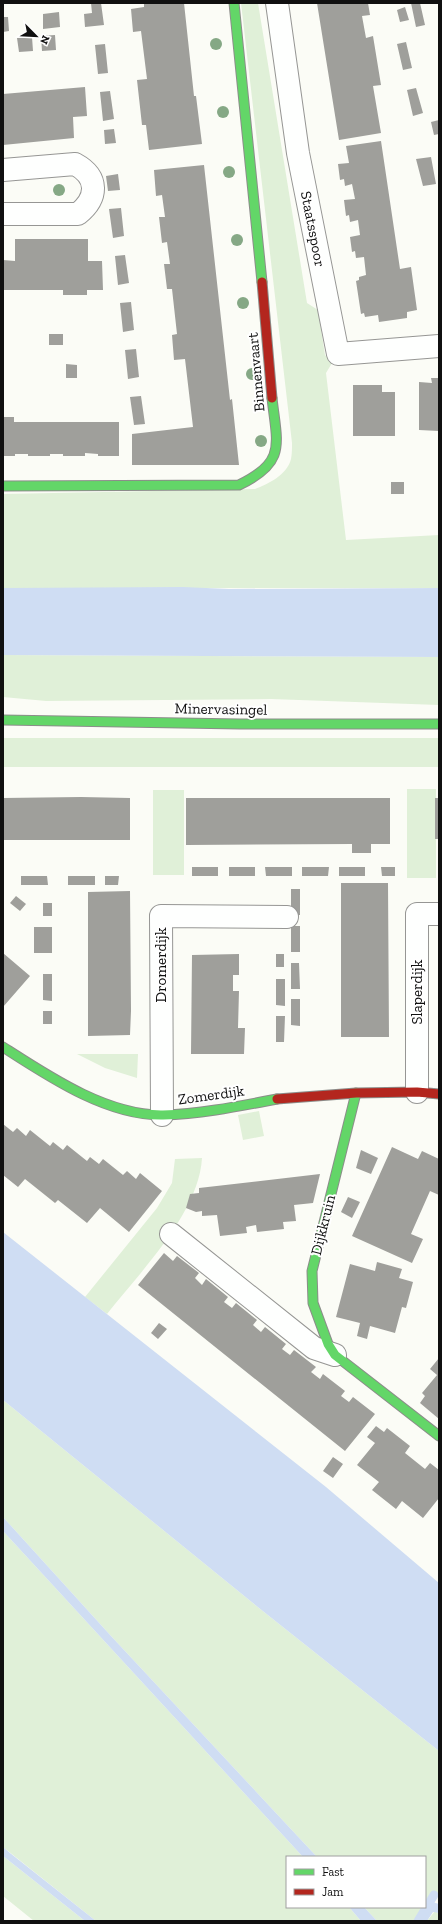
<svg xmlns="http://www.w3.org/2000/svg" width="442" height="1924" viewBox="0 0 442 1924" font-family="'Zilla Slab',serif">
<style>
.green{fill:#e0f0d8}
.water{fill:#cfddf3}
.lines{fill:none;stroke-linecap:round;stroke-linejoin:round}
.stream{stroke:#cfddf3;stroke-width:9}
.building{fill:#9f9f9b}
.street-casing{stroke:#969694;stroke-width:24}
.fast-casing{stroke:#8c8d8a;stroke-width:11}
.jam-casing{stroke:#8c8d8a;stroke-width:11}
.street{stroke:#fefffe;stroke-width:22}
.fast{stroke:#63d668;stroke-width:9}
.jam{stroke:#b3261e;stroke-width:9}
.tree{fill:#85a885}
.labels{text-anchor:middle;stroke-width:4;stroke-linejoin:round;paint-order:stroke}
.street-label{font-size:15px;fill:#101010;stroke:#fff}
</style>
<rect width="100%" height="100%" fill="#fbfcf6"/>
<path class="green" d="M241,3H258L307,303L318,310L325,355L332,363L326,373L346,540L439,535V588H3V494L255,489C268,484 287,475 291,459C292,454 292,448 292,443Z
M3,655L439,657V705L271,699L46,701L3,697Z
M3,738H439V767H3Z
M407,789H436V878H407Z
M153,790H184V875H153Z
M77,1054H138L137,1078L105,1068Z
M259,1111L264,1136L243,1140L238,1115Z
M202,1158C199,1213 140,1272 107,1314L85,1297L157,1208L172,1183L175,1159Z
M3,1400L264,1612L439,1751V1904L438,1896L431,1893L425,1902V1857H317L111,1636L3,1517Z
M3,1531L303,1857H287V1907H349L361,1921H96L3,1847Z
M3,1856L85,1921H34L3,1896Z
M364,1907H422L414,1921H377Z
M435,1911L439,1913V1921H427Z"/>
<path class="water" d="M183,587L229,589L439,588V657L3,655V588Z
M3,1232L326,1487L439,1583V1751L264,1612L3,1400Z
M3,1517L111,1636L317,1857H303L3,1531Z
M3,1847L10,1853L96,1921H85L3,1856Z
M426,1900L439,1904V1913L433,1912L427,1921H414L422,1907H425Z
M349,1907H364L377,1921H361Z"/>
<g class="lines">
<path class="stream" d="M418,1921L434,1895"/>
</g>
<path class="building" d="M91,3H101L104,25L85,27L84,14L92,13Z
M144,3H184L194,96H196L202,144L149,150L146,125H142L137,80L147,79L141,31L133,32L131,9L144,7Z
M317,3H368L370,15L362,16L366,38L373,36L381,85L373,86L381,133L339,140Z
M411,3H420L425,25L416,27Z
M405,7L409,20L400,22L397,10Z
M59,12L60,27L43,29V14Z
M3,17H8L9,31L3,32Z
M55,35L56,50L42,51L41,36Z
M32,37L33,51L19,52L17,38Z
M406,42L412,68L403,70L397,44Z
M105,44L108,73L98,74L95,45Z
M85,87L87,116L73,117L74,138L3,145V94Z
M416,88L423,113L413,116L407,90Z
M110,91L114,119L103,121L100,92Z
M439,120V134L434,135L431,122Z
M114,129L116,143L105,144L104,130Z
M381,141L400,269L411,267L417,310L407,312V318L379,322L378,315L365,317L364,313L361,314L356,281L359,280V277L366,275L364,257L356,258L355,251L352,252L350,237L360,235L358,220L350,222L349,215L346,216L344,200L355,199L352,184L345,186L344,179L340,180L338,164L349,163L346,146Z
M431,157L436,184L423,186L416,159Z
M204,165L230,400L232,399L239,465H132V434L193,427L185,359L174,360L172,335L177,334L172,289H167L164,264H170L167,242L162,243L159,217H165L162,195L156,196L154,170Z
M118,174L120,190L108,191L106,176Z
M121,208L124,236L113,238L109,209Z
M15,239H88V261H102L103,290H87V295H63V290H3V260L15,261Z
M125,255L129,283L118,285L115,256Z
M131,302L134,330L123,332L120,303Z
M49,334H63V345H49Z
M136,349L139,377L128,379L125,350Z
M66,364L77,365V378H66Z
M431,378H439V431L419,430V382L432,383Z
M353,385H382V392H395V436H353Z
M141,396L145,424L134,425L130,397Z
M3,417H14V422H119V456H98V454L85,453V456H63V454H50V456H28V454H15V456H3Z
M391,482H404V494H391Z
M81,797L130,798V840H3V798Z
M186,798H390V844H371V853H352V844L186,845Z
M435,798H439V839H435Z
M192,867H218V876H192Z
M229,867H255V876H229Z
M265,867H292V876H266Z
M302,867H329L328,876H302Z
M339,867H365V876H339Z
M381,867H395V876H382Z
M21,876H47L48,885H21Z
M68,876H95V885H68Z
M105,876H119L118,885H105Z
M341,883H388L389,1037H341Z
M291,889H300V915H291Z
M130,891L131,1011L130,1035L88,1036V892Z
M16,896L26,904L20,911L10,903Z
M43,903H52V916H43Z
M291,926H300V952H291Z
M34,927H52V953H34Z
M3,953L30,976L3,1007Z
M239,954V975H233V991H239L238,1028H245L244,1054H191L192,955Z
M276,954H284V967H276Z
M291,963H299L300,989H291Z
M43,974H52V1001L43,1000Z
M276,979H285V1006L276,1005Z
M291,999H300V1026L291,1025Z
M43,1011H52V1024H43Z
M276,1016H285L284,1042H276Z
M3,1124L13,1132L17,1128L26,1136L30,1130L50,1146L53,1142L63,1150L67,1145L87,1161L90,1157L99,1164L103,1159L123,1175L127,1171L136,1179L140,1173L162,1191L129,1232L100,1208L87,1223L58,1200L55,1203L25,1179L18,1187L3,1175Z
M392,1147L418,1159L422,1151L439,1159V1195L430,1191L411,1234L423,1239L412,1263L352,1236Z
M361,1150L378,1158L371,1174L356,1168Z
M320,1174L313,1203L294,1205L296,1221L283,1222L284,1229L257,1232L256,1225L246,1227L247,1233L220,1236L217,1215L202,1216V1211L196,1212L186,1208L190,1194L199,1193V1188Z
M348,1197L360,1202L352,1218L341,1212Z
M164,1253L173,1261L177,1256L199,1273L195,1278L202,1285L206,1279L228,1297L224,1302L232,1308L236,1303L257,1320L253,1325L261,1332L265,1327L286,1344L282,1349L290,1355L294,1350L316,1367L311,1372L320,1379L323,1374L345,1391L341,1396L349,1402L353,1397L375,1414L345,1451L138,1285Z
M377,1262L402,1269L399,1278L413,1282L406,1308L402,1307L395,1333L370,1326L367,1339L357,1336L360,1323L336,1317L350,1264L375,1271Z
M159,1323L167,1329L158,1339L151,1333Z
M439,1358V1419L420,1403L425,1396L422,1393L437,1375L430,1369Z
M376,1426L384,1432L387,1428L410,1446L405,1453L425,1469L430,1463L439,1470V1498L423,1518L402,1501L396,1509L372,1490L379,1482L357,1465L375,1443L367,1437Z
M333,1457L343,1464L333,1478L323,1471Z"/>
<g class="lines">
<defs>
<path id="street" d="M277,3L298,153L338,354L439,346
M3,170L75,164C99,177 98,198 78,214H3
M417,1092V914H439
M162,1115L161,916L287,917
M171,1234L314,1348L335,1355"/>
<path id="fast" d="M234,3L262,282
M3,486L239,485C287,462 277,444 272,398
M3,720L240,724H439
M3,1047C48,1076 107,1116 163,1115C201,1114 240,1106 277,1099
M356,1093L312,1271L313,1303L328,1344L335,1355L439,1436"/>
<path id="jam" d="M262,282L272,398
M277,1099L356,1093L417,1092L439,1094"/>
</defs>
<use href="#street" class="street-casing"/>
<use href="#fast" class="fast-casing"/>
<use href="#jam" class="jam-casing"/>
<use href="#street" class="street"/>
<use href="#fast" class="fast"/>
<use href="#jam" class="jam"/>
</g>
<g class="tree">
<circle cx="216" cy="44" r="6"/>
<circle cx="223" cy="112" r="6"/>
<circle cx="229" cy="172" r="6"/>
<circle cx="59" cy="190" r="6"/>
<circle cx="237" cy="240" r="6"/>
<circle cx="243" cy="303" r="6"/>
<circle cx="252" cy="374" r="6"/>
<circle cx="261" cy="441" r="6"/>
</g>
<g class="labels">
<g class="street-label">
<text transform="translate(313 229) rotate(79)" y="5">Staatsspoor</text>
<text transform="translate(256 372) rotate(-95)" y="5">Binnenvaart</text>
<text transform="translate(221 709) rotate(1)" y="5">Minervasingel</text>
<text transform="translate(161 965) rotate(-90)" y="5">Dromerdijk</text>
<text transform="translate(417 992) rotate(-90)" y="5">Slaperdijk</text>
<text transform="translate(211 1095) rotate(-8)" y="5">Zomerdijk</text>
<text transform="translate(323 1225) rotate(-76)" y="5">Dijkkruin</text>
</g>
</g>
<rect width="442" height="1924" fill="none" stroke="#101010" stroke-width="8"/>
<rect x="286" y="1856" width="140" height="52" fill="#ffffff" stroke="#9f9f9f"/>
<rect x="294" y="1869" width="20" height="6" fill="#63d668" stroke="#9f9f9f"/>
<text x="322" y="1876" font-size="12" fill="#101010">Fast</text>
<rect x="294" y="1889" width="20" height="6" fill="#b3261e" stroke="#9f9f9f"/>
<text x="322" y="1896" font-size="12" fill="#101010">Jam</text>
<g transform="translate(36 36) rotate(114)" stroke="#ffffff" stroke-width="3" paint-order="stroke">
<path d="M0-3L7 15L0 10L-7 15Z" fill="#101010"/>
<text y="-6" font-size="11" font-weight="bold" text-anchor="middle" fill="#101010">N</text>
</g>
</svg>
